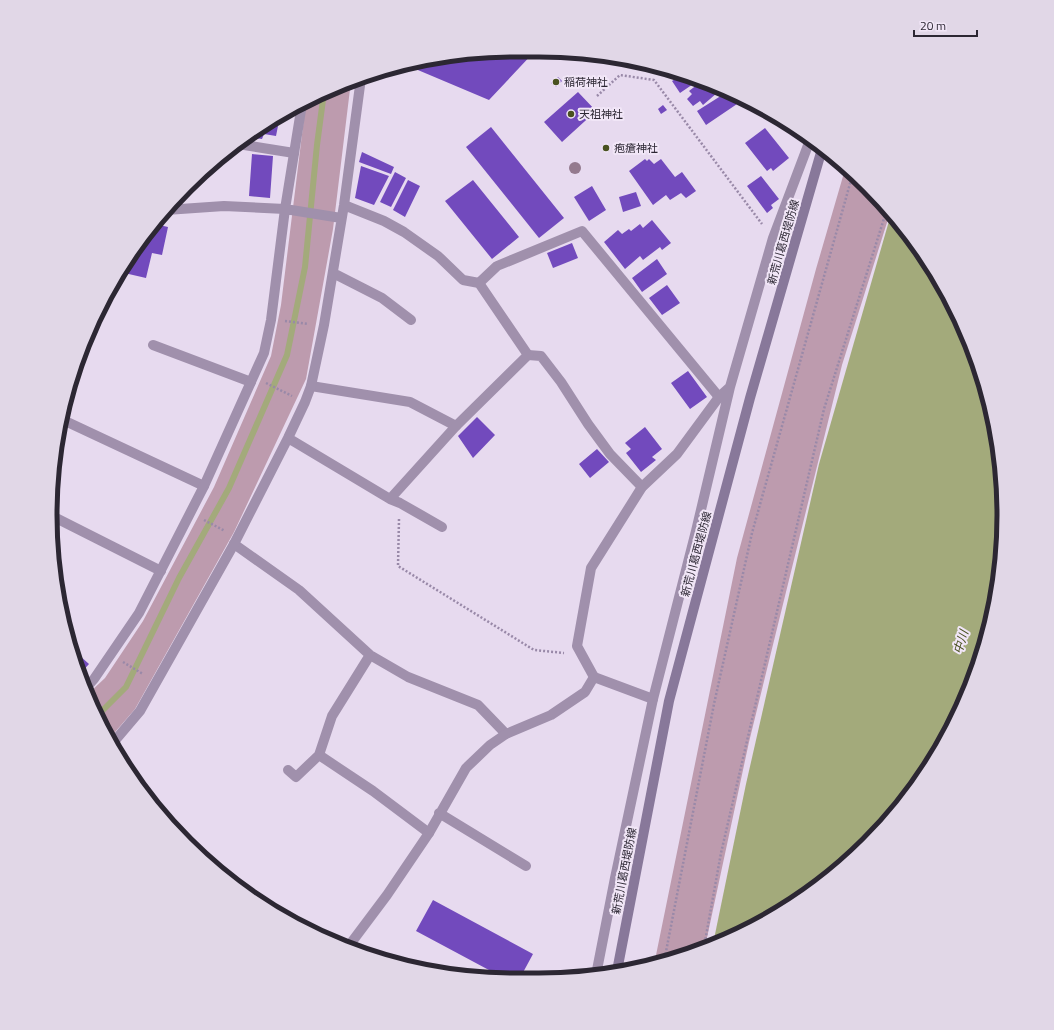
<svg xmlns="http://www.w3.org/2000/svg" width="1054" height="1030" viewBox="0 0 1054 1030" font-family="'Titillium Web','Noto Sans JP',sans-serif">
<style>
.green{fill:#bd9bae}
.water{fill:#a3aa7b}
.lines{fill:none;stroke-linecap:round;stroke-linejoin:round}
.stream{stroke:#a3aa7b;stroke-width:6}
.building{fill:#724abd}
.path{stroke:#9989a8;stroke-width:2.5;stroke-dasharray:2 2;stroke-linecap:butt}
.service{stroke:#a090ac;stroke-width:10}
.minor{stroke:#a090ac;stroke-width:10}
.secondary{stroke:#88789a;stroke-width:10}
.tree{fill:#947a8e}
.poi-dot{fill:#495120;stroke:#f1e6f7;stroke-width:1.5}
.labels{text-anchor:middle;stroke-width:4;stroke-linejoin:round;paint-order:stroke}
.poi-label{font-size:11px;fill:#2c2733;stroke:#f1e6f7;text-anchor:start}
.street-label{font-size:11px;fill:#2c2733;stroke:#f1e6f7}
.water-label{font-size:12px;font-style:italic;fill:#495120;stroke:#f1e6f7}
.rim{fill:none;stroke:#2c2733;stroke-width:5}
</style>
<rect width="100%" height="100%" fill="#e7daef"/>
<path class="green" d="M351,81L333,229L306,379L234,532L135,709L109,739L98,721L88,694L105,678L143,621L214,487L271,356L281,305L306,102L337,85Z
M846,166L890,213L842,365L749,742L705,947L654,965L737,558L816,269Z"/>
<path class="water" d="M891,214L908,232L956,310L988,395L1003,485L1000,576L979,665L942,748L888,822L822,884L744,932L713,944L746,784L819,464Z"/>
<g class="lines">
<path class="stream" d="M102,711L126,687L179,578L229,488L287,355L305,267L317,145L324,92"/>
</g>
<path class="building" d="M515,50L535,51L489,100L406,65L424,59Z
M664,69L667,70L676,72L669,76Z
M684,74L699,80L680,93L672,81Z
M558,77L562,81L556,87L551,83Z
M702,81L711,85L717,93L703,105L700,101L693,106L687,99L692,94L689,91Z
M578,92L596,111L562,142L544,122Z
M727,92L735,96L740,102L706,125L697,111Z
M663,105L667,110L661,114L658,109Z
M280,116L276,136L264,134L262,139L246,137L256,128Z
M491,127L564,218L539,238L466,147Z
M765,128L789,158L773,171L771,168L767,171L745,143Z
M362,152L394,167L391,174L359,162Z
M252,154L273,156L270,198L249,196Z
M645,159L647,161L649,159L654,164L661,159L675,177L682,172L696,191L686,198L681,193L670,200L666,195L653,205L629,171Z
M361,166L389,176L374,205L355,198Z
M395,172L406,178L391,207L380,202Z
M761,176L779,199L771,205L773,208L767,213L747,186Z
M408,180L420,186L405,217L393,210Z
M473,180L519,237L492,259L445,201Z
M592,186L606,210L589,221L574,197Z
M636,192L641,206L623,212L619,197Z
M652,220L671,243L662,250L660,247L643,260L640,256L625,269L604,242L618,230L622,234L629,229L631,231L640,224L643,228Z
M155,224L168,227L162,255L152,253L146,278L120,272L128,257Z
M572,243L578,258L553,268L547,253Z
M657,259L667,274L642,292L632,278Z
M667,285L680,303L662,315L649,298Z
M688,371L707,397L690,409L671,383Z
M477,417L495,435L473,458L458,436Z
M645,427L662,449L652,457L656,460L641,472L626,453L631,449L625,443Z
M597,449L609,462L590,478L579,464Z
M71,648L89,664L80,674Z
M433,900L533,954L520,978L502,977L416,931Z"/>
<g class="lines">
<path class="path" d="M597,96L620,75L654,80L762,224
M285,321L308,324
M266,383L292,396
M399,519L398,566L534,650L564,653
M204,520L225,531
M123,662L143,674
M704,947L721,853L824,409L887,209
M664,962L714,704L752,533L853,173"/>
<path class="service" d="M238,144L294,153
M479,283L497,266L582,231L719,397
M153,345L251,382
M528,355L541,356L561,382L588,424L610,454L642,487
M311,386L410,402L456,426
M63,420L204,486
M52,516L161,571
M234,544L299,590L370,655L408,677L478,705L506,734
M594,677L653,699
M319,755L373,791L429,833
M288,770L296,777L319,755L332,716L370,655"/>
<path class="minor" d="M344,205L384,221L404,232L438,256L463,280L479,283L528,355L456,426L390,499
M166,210L224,206L285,209L341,218
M333,273L382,298L411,320
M288,438L390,499L400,503L442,527
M86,688L94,679L139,613L204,486L264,353L271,320L285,209L302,104
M112,744L140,711L234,544L288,438L305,402L311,386L324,325L344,205L361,78
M439,813L526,866
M348,947L387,895L429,833L466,768L490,745L506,734L551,715L585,692L594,677L577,646L591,568L642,487L677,454L719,397L730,387
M596,975L615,878L653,699L696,531L730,387L773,238L810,140"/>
<path class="secondary" d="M617,971L669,701L750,398L822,149"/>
</g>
<circle class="tree" cx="575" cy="168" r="6"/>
<g class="poi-dot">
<circle cx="556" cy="82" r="4"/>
<circle cx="571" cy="114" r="4"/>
<circle cx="606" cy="148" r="4"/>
</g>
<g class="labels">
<g class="poi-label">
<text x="564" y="86">稲荷神社</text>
<text x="579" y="118">天祖神社</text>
<text x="614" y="152">疱瘡神社</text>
</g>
<g class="street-label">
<text transform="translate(783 242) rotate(-74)" y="4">新荒川葛西堤防線</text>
<text transform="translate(696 554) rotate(-75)" y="4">新荒川葛西堤防線</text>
<text transform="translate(624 871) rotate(-79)" y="4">新荒川葛西堤防線</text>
</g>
<g class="water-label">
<text transform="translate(961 642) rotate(-73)" y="4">中川</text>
</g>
</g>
<path d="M0 0H1054V1030H0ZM515 57H539A458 458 0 0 1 997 515V515A458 458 0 0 1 539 973H515A458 458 0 0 1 57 515V515A458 458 0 0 1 515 57Z" fill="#e1d7e7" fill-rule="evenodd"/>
<path class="rim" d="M515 57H539A458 458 0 0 1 997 515V515A458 458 0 0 1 539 973H515A458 458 0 0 1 57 515V515A458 458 0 0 1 515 57Z"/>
<path d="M914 30v6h63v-6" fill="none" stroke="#2c2733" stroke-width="2"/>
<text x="920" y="30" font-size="12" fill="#2c2733" stroke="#f1e6f7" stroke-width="3" paint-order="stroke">20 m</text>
</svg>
